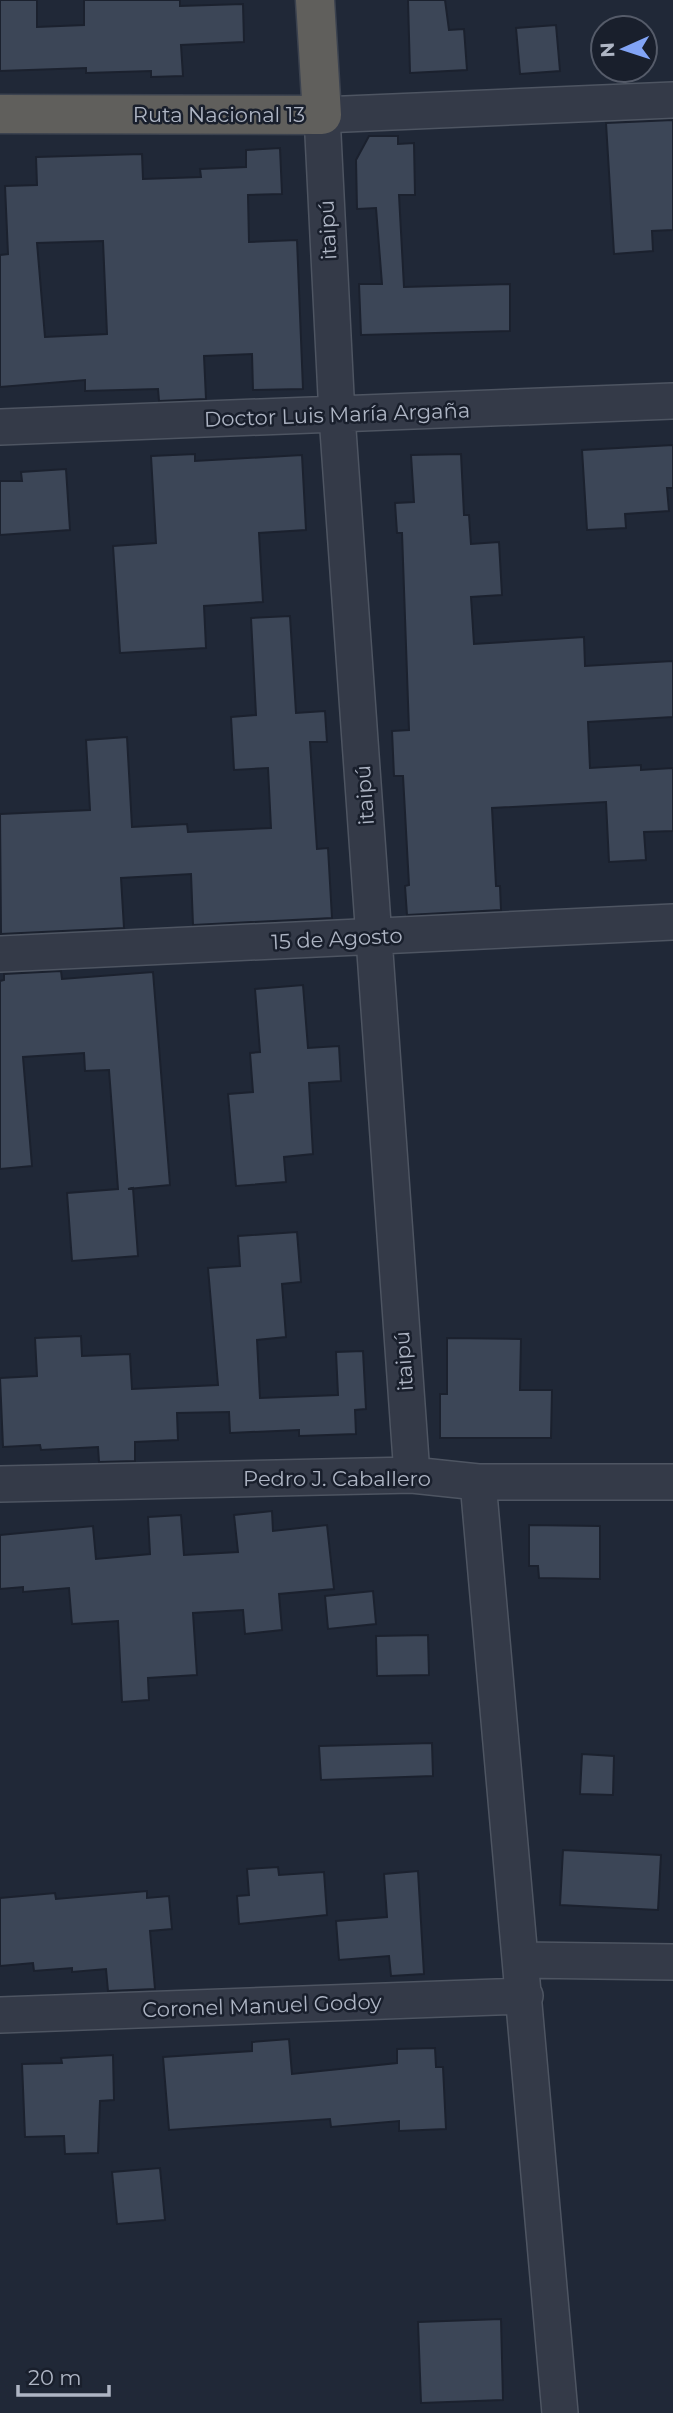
<svg xmlns="http://www.w3.org/2000/svg" width="673" height="2413" viewBox="0 0 673 2413" font-family="Montserrat,sans-serif">
<style>
.building{fill:#3c4657;stroke:#1b212e;stroke-width:2;fill-rule:evenodd}
.lines{fill:none;stroke-linecap:round;stroke-linejoin:round}
.minor-casing{stroke:#4e5562;stroke-width:38}
.trunk-casing{stroke:#3b424f;stroke-width:41}
.minor{stroke:#343a48;stroke-width:35}
.trunk{stroke:#605f5c;stroke-width:38}
.labels{text-anchor:middle;stroke-width:5;stroke-linejoin:round;paint-order:stroke}
.street-label{font-size:21px;fill:#aeb5c4;stroke:#191f2c}
</style>
<rect width="100%" height="100%" fill="#202837"/>
<path class="building" d="M0,0H37V27L84,25V0H180V6L243,4L244,42L181,45L183,76L151,77V71L86,73V68L0,71Z
M408,0H445L449,30L464,29L467,70L410,73Z
M556,25L560,71L520,74L516,28Z
M673,120V230L652,231L653,251L614,254L606,123Z
M369,136H398V144L414,143L415,195H399L404,287L510,284V331L361,335L359,284H382L376,208L357,209L356,160Z
M280,148L282,194L248,195L249,242L297,240L303,389L253,390L252,354L204,356L206,399L159,401L158,389L85,391V380L0,387V255L8,254L5,186L37,185L36,157L142,154L143,179L201,177L200,169L246,167V150ZM103,241L107,334L45,337L37,243Z
M673,445V488H667L669,511L625,514L626,528L587,530L582,450Z
M195,454V461L302,455L306,530L259,533L263,602L204,606L206,648L120,653L113,546L156,543L151,456Z
M461,454L464,515H469L471,544L499,542L502,595L471,597L474,644L584,637L585,666L673,661V717L588,722L590,768L641,765V770L673,768V831L644,832L646,860L609,862L606,802L492,808L496,886H500L501,910L407,915L405,886L409,885L403,776H394L392,731L409,730L402,533H397L395,503L414,502L411,455Z
M66,469L70,530L0,535V481H22L21,472Z
M290,616L296,713L325,711L327,742H310L317,849L328,848L332,918L193,925L191,874L121,878L124,928L1,934L0,814L90,810L86,740L127,737L132,827L187,824L188,832L271,828L268,768L234,770L231,717L256,715L251,618Z
M61,971L62,979L153,972L170,1185L128,1189L133,1188L138,1256L72,1261L67,1193L118,1189L109,1070L85,1071L84,1053L23,1057L32,1166L0,1169V981L4,980V974Z
M303,985L308,1048L339,1046L341,1081L309,1083L313,1154L284,1157L286,1182L236,1186L228,1094L253,1092L250,1053L260,1052L255,989Z
M297,1232L301,1282L282,1284L286,1337L257,1340L260,1398L338,1395L336,1352L363,1351L366,1409L355,1410L356,1434L299,1436V1430L230,1433L229,1412L177,1413L178,1440L135,1442V1461L99,1462L98,1447L41,1450L40,1445L3,1447L0,1378L37,1376L35,1338L81,1336L82,1356L130,1354L132,1389L218,1385L208,1268L240,1266L238,1236Z
M447,1338L521,1339L520,1390H552L551,1438H440V1394H447Z
M272,1511L273,1531L327,1525L334,1589L279,1594L282,1630L245,1634L243,1610L193,1613L197,1675L148,1678L149,1700L122,1702L118,1621L72,1624L69,1588L23,1592V1587L0,1589V1535L93,1526L96,1559L150,1554L148,1517L181,1515L184,1555L238,1552L234,1515Z
M529,1525L600,1526V1579L539,1578L538,1566H529Z
M373,1591L376,1624L328,1629L325,1596Z
M428,1635L429,1675L377,1676L376,1636Z
M432,1743L433,1776L321,1780L319,1746Z
M582,1754L614,1756L613,1795L580,1794Z
M563,1850L661,1855L658,1910L560,1905Z
M278,1867L279,1875L324,1872L327,1915L239,1924L237,1896L249,1895L247,1869Z
M418,1871L424,1974L391,1976L389,1956L339,1960L336,1921L387,1917L384,1874Z
M147,1891V1898L169,1896L172,1929L150,1931L155,1989L108,1991L106,1969L72,1972V1968L34,1971L33,1963L0,1966V1898L55,1893L56,1899Z
M289,2039L292,2074L397,2063V2049L435,2048L436,2067H443L446,2129L399,2131V2121L331,2127L330,2119L169,2130L163,2057L252,2051V2042Z
M113,2055L114,2100L100,2101L98,2153L65,2154L64,2136L25,2137L22,2064L62,2063L61,2058Z
M160,2168L165,2220L117,2224L112,2172Z
M501,2319L503,2400L421,2403L418,2322Z"/>
<g class="lines">
<defs>
<path id="minor" d="M0,427L673,401
M0,954L673,922
M412,1475L337,416L322,115L673,100
M478,1482L560,2413
M0,1484L412,1475L478,1482H673
M521,1960L673,1962
M0,2015L525,1996"/>
<path id="trunk" d="M0,114L322,115L315,0"/>
</defs>
<use href="#minor" class="minor-casing"/>
<use href="#trunk" class="trunk-casing"/>
<use href="#minor" class="minor"/>
<use href="#trunk" class="trunk"/>
</g>
<g class="labels">
<g class="street-label">
<text x="219" y="122">Ruta Nacional 13</text>
<text transform="translate(328 230) rotate(-93)" y="7">itaipú</text>
<text transform="translate(337 415) rotate(-2)" y="7">Doctor Luis María Argaña</text>
<text transform="translate(365 795) rotate(-94)" y="7">itaipú</text>
<text transform="translate(337 939) rotate(-3)" y="7">15 de Agosto</text>
<text transform="translate(404 1361) rotate(-94)" y="7">itaipú</text>
<text x="337" y="1486">Pedro J. Caballero</text>
<text transform="translate(262 2006) rotate(-2)" y="7">Coronel Manuel Godoy</text>
</g>
</g>
<g transform="translate(624 49) rotate(267)"><circle r="33" fill="#191f2c" stroke="#555b69" stroke-width="2"/>
<path d="M0-5L12 26L0 18L-12 26Z" fill="#82a4f6"/>
<text y="-10" font-size="19" font-weight="bold" text-anchor="middle" fill="#aeb5c4">N</text>
</g>
<path d="M18 2385v10h91v-10" fill="none" stroke="#aeb5c4" stroke-width="3.5"/>
<text x="28" y="2385" font-size="21" fill="#aeb5c4" stroke="#191f2c" stroke-width="5" paint-order="stroke">20 m</text>
</svg>
